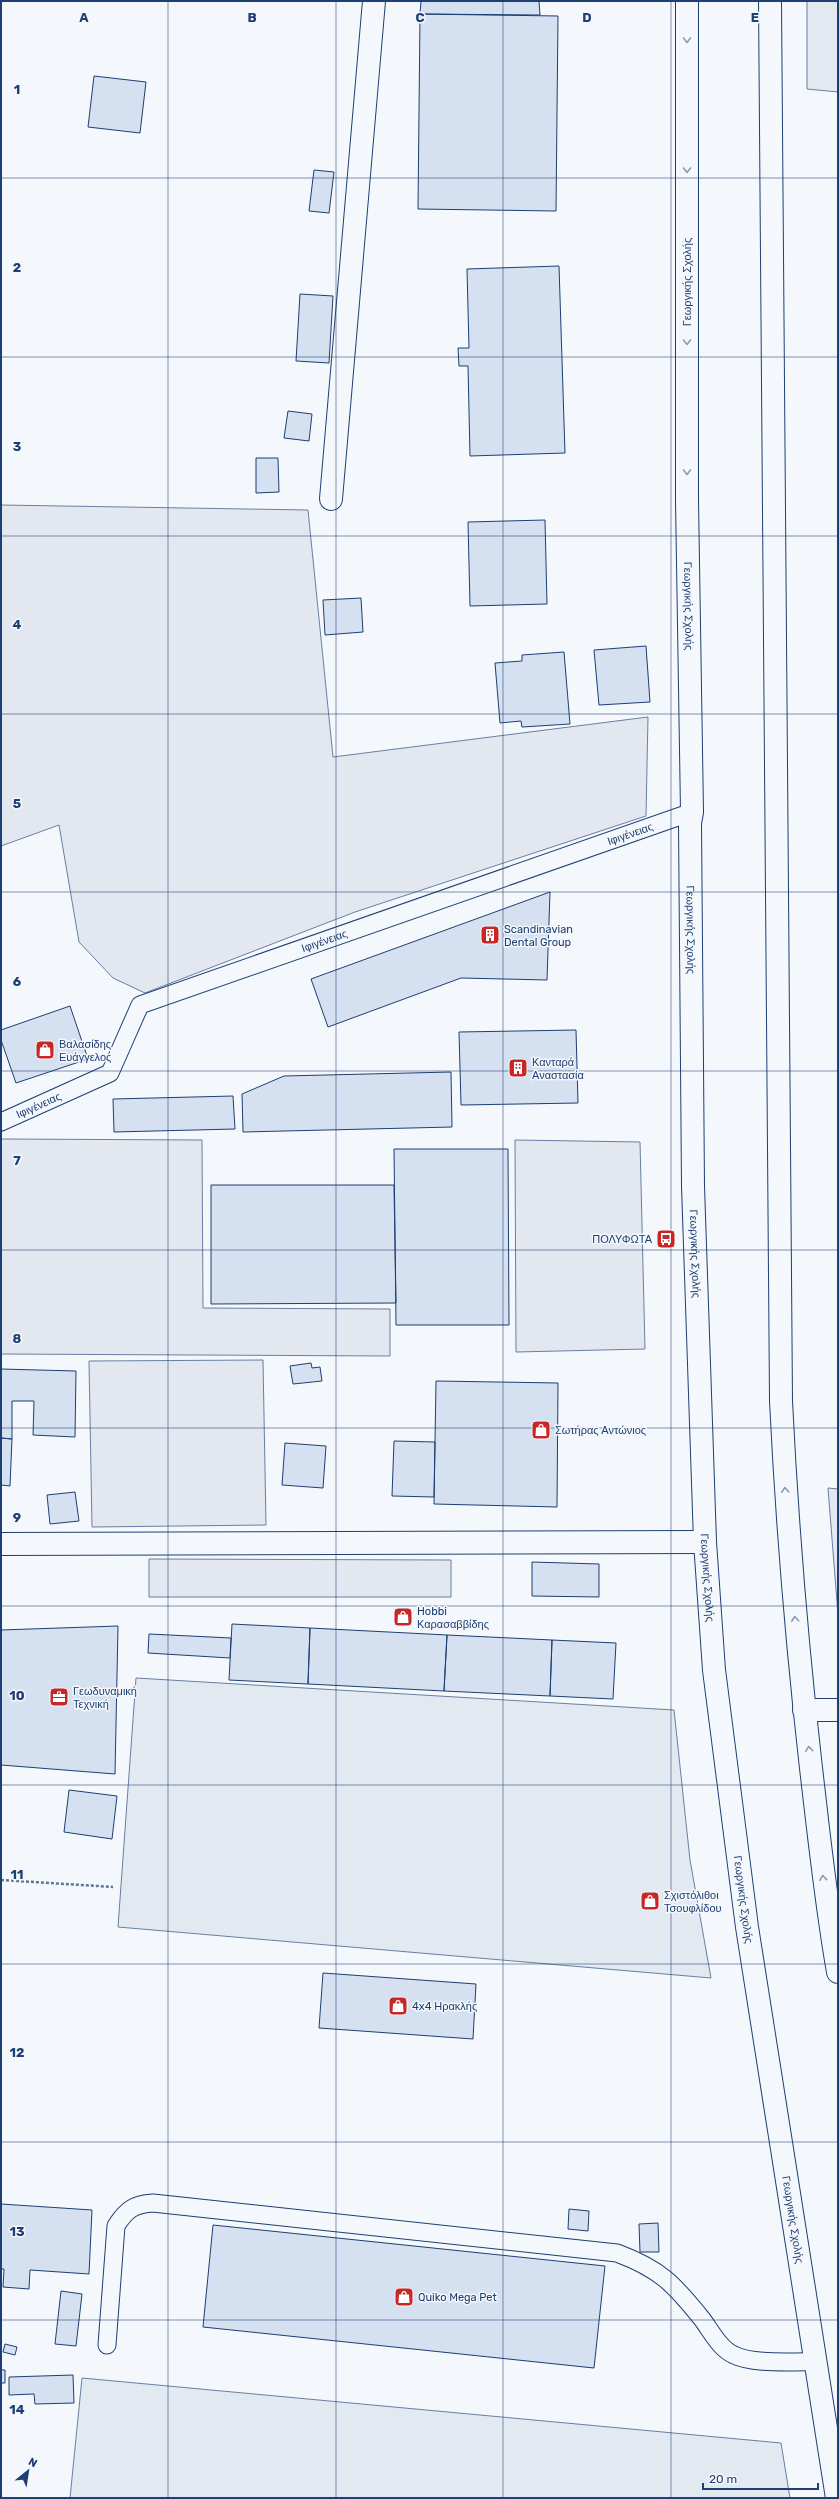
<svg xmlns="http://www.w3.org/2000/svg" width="839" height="2499" viewBox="0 0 839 2499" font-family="Rubik,sans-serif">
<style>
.green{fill:#e3e9f0;stroke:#687fa3}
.parking{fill:#e3e8f0;stroke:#687fa3}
.building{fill:#d5e0f0;stroke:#1d3f73}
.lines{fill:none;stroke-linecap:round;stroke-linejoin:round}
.lane-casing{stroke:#1d3f73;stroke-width:19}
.street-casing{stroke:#1d3f73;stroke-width:24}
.primary-casing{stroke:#1d3f73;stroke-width:24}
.path{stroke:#5e769c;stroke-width:2.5;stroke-dasharray:3 2;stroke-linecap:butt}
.lane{stroke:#f4f7fb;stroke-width:17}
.street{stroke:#f4f7fb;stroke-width:22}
.primary{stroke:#f4f7fb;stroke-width:22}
.oneway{stroke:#889bb7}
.grid{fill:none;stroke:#1d3f73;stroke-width:1;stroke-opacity:0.55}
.labels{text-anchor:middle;stroke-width:3;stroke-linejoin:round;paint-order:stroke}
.street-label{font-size:11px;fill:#1d3f73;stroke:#f4f7fb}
.poi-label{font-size:11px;fill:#1d3f73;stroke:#f4f7fb;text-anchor:start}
.grid-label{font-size:13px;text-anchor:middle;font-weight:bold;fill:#1d3f73;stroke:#f4f7fb;stroke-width:3;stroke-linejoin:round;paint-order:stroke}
</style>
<rect width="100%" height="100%" fill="#f4f7fb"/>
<path class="green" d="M807,1H838V92L807,89Z
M136,1678L674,1710L690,1860L711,1978L118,1927Z
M82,2378L781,2443L790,2498H70Z"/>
<path class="parking" d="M1,505L308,510L333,757L648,717L646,816L355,912L145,993L113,978L79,942L59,825L1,846Z
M1,1139L202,1140L203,1308L390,1309V1356L1,1354Z
M515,1140L640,1142L645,1349L516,1352Z
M263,1360L266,1525L92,1527L89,1361Z
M828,1488L838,1489V1615Z
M149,1559L451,1560V1597H149Z"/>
<path class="building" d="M421,1H539L540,15L420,14Z
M420,14L558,16L556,211L418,209Z
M94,76L146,82L140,133L88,127Z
M314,170L334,172L329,213L309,211Z
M559,266L565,453L470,456L468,366H459L458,348H469L467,269Z
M300,294L333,296L329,363L296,361Z
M288,411L312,414L309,441L284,438Z
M256,458H278L279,492L256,493Z
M545,520L547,604L470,606L468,522Z
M361,598L363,632L325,635L323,600Z
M646,646L650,702L599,705L594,650Z
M564,652L570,724L522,727L521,721L500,723L495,663L522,661V655Z
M550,892L547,980L461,978L328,1027L311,979Z
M70,1006L88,1059L16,1083L1,1040V1030Z
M576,1030L578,1103L461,1105L459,1032Z
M451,1072L452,1127L243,1132L242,1094L284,1076Z
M233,1096L235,1129L114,1132L113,1099Z
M394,1149H508L509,1325H396Z
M211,1185H394L396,1303L211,1304Z
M311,1363L312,1368L320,1367L322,1381L293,1384L290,1366Z
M1,1369L76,1371L75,1437L33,1435L34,1401H12V1439L1,1438Z
M436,1381L558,1383L557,1507L434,1504Z
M1,1438L12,1439L10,1486L1,1485Z
M394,1441L435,1442L434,1497L392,1496Z
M285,1443L326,1446L323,1488L282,1485Z
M75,1492L79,1521L50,1524L47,1495Z
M532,1562L599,1564V1597L532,1596Z
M232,1624L310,1628L308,1684L229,1680Z
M118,1626L115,1774L1,1765V1630Z
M310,1628L447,1635L444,1691L308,1684Z
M149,1634L231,1638L230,1658L148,1653Z
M447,1635L552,1640L550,1696L444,1691Z
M552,1640L616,1643L613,1699L550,1696Z
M69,1790L117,1796L112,1839L64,1832Z
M323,1973L476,1984L473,2039L319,2028Z
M1,2204L92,2210L89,2274L30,2270L29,2289L3,2287L4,2269H1Z
M569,2209L589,2211L588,2231L568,2229Z
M658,2223L659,2252H640L639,2224Z
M213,2225L605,2266L594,2368L203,2327Z
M61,2291L82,2294L76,2346L55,2344Z
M5,2344L17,2347L15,2355L3,2352Z
M1,2370H5V2383H1Z
M73,2375L74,2403L35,2404L34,2394L9,2395V2377Z"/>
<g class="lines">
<defs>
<g id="lane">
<path id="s1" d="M1,1122L110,1073L140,1005L692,812"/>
<path d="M107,2345L116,2226C126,2210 134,2204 153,2203L617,2253C660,2269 674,2284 702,2319C711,2331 720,2349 734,2355C755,2365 793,2361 816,2362"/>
</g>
<path id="street" d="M331,499L374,1
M1,1544L705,1542
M804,1710H838"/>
<g id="primary">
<path id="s2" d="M687,1V500L692,812L690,823L693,1186L705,1542L714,1670L747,1927L837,2498"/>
<path d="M770,1L781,1401C787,1524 797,1645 811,1768C819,1836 826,1904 838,1972"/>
</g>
</defs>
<use href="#lane" class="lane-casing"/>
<use href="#street" class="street-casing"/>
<use href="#primary" class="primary-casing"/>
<path class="path" d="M1,1880L113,1887"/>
<use href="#lane" class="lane"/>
<use href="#street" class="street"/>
<use href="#primary" class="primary"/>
</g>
<defs><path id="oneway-chevron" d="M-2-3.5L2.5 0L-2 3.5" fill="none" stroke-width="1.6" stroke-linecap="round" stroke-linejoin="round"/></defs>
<g class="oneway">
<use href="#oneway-chevron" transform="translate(687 40) rotate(90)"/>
<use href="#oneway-chevron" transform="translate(687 170) rotate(90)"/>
<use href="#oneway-chevron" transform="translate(687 342) rotate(90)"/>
<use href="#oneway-chevron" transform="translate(687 472) rotate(90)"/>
<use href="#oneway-chevron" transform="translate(785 1490) rotate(-93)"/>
<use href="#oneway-chevron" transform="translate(795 1619) rotate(-95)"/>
<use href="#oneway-chevron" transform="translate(809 1749) rotate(-96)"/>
<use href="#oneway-chevron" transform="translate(823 1878) rotate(-96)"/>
</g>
<path class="grid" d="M168,1V2498M336,1V2498M503,1V2498M671,1V2498M1,178H838M1,357H838M1,536H838M1,714H838M1,892H838M1,1071H838M1,1250H838M1,1428H838M1,1606H838M1,1785H838M1,1964H838M1,2142H838M1,2320H838"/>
<defs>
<symbol id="building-square" viewBox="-11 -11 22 22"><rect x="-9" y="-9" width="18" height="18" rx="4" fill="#c62828" stroke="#f4f7fb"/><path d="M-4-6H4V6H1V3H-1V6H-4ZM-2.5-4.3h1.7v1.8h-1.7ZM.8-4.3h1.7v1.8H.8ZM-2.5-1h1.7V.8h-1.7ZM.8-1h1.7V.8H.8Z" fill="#fff"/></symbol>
<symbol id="shop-square" viewBox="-11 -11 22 22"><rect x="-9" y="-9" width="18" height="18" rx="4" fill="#c62828" stroke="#f4f7fb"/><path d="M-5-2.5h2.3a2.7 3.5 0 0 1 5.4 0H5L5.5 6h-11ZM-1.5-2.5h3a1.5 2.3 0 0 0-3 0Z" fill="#fff"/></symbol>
<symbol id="bus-square" viewBox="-11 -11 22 22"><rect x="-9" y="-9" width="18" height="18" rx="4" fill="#c62828" stroke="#f4f7fb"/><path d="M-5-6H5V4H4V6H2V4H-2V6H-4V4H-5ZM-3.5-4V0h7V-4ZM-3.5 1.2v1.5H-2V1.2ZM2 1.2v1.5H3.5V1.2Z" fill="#fff"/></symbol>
<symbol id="office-square" viewBox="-11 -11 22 22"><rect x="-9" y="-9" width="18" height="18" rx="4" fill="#c62828" stroke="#f4f7fb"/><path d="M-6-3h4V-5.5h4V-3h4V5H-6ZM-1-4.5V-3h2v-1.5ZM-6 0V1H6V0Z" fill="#fff"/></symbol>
</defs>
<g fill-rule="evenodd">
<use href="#building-square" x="479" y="924" width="22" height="22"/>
<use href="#shop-square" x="34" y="1039" width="22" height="22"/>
<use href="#building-square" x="507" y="1057" width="22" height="22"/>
<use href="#bus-square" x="655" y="1228" width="22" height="22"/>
<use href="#shop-square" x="530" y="1419" width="22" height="22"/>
<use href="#shop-square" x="392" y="1606" width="22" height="22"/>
<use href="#office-square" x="48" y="1686" width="22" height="22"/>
<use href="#shop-square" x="639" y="1890" width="22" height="22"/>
<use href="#shop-square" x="387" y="1995" width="22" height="22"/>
<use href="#shop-square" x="393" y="2286" width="22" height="22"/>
</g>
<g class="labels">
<g class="street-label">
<text transform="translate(687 282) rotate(-90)" y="4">Γεωργικής Σχολής</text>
<text dy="4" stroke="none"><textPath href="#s2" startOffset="605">Γεωργικής Σχολής</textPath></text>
<text dy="4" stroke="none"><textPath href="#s1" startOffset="713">Ιφιγένειας</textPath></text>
<text dy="4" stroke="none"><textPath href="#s2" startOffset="929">Γεωργικής Σχολής</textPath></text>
<text dy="4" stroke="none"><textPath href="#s1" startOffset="389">Ιφιγένειας</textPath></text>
<text dy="4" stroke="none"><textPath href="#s1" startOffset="41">Ιφιγένειας</textPath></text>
<text dy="4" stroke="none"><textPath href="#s2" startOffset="1253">Γεωργικής Σχολής</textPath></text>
<text dy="4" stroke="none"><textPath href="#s2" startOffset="1577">Γεωργικής Σχολής</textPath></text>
<text dy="4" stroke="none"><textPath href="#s2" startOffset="1901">Γεωργικής Σχολής</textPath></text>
<text dy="4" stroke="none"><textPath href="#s2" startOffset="2225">Γεωργικής Σχολής</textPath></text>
</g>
<g class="poi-label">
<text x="504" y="933">Scandinavian<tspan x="504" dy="13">Dental Group</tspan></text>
<text x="59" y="1048">Βαλασίδης<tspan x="59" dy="13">Ευάγγελος</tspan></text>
<text x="532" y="1066">Κανταρά<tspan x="532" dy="13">Αναστασία</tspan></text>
<text x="652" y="1243" text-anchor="end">ΠΟΛΥΦΩΤΑ</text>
<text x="555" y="1434">Σωτήρας Αντώνιος</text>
<text x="417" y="1615">Hobbi<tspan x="417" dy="13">Καρασαββίδης</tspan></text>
<text x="73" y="1695">Γεωδυναμική<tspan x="73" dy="13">Τεχνική</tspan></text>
<text x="664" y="1899">Σχιστόλιθοι<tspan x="664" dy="13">Τσουφλίδου</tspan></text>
<text x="412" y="2010">4x4 Ηρακλής</text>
<text x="418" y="2301">Quiko Mega Pet</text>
</g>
</g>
<g class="grid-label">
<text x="84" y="22">A</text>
<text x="252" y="22">B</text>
<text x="420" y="22">C</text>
<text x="587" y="22">D</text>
<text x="755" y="22">E</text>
<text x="17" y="94">1</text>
<text x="17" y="272">2</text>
<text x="17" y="451">3</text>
<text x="17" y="629">4</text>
<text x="17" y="808">5</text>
<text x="17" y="986">6</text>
<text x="17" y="1165">7</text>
<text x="17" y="1343">8</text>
<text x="17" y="1522">9</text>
<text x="17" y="1700">10</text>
<text x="17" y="1879">11</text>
<text x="17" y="2057">12</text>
<text x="17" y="2236">13</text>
<text x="17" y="2414">14</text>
</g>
<rect width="839" height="2499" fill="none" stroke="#1d3f73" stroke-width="4"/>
<g transform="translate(28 2471) rotate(30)" stroke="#f4f7fb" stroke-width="3" paint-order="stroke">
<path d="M0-3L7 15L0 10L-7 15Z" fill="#1d3f73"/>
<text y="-6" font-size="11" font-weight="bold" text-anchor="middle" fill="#1d3f73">N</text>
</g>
<path d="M703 2483v6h115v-6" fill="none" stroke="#1d3f73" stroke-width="2"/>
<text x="709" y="2483" font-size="12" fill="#1d3f73" stroke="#f4f7fb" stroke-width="3" paint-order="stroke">20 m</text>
</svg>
